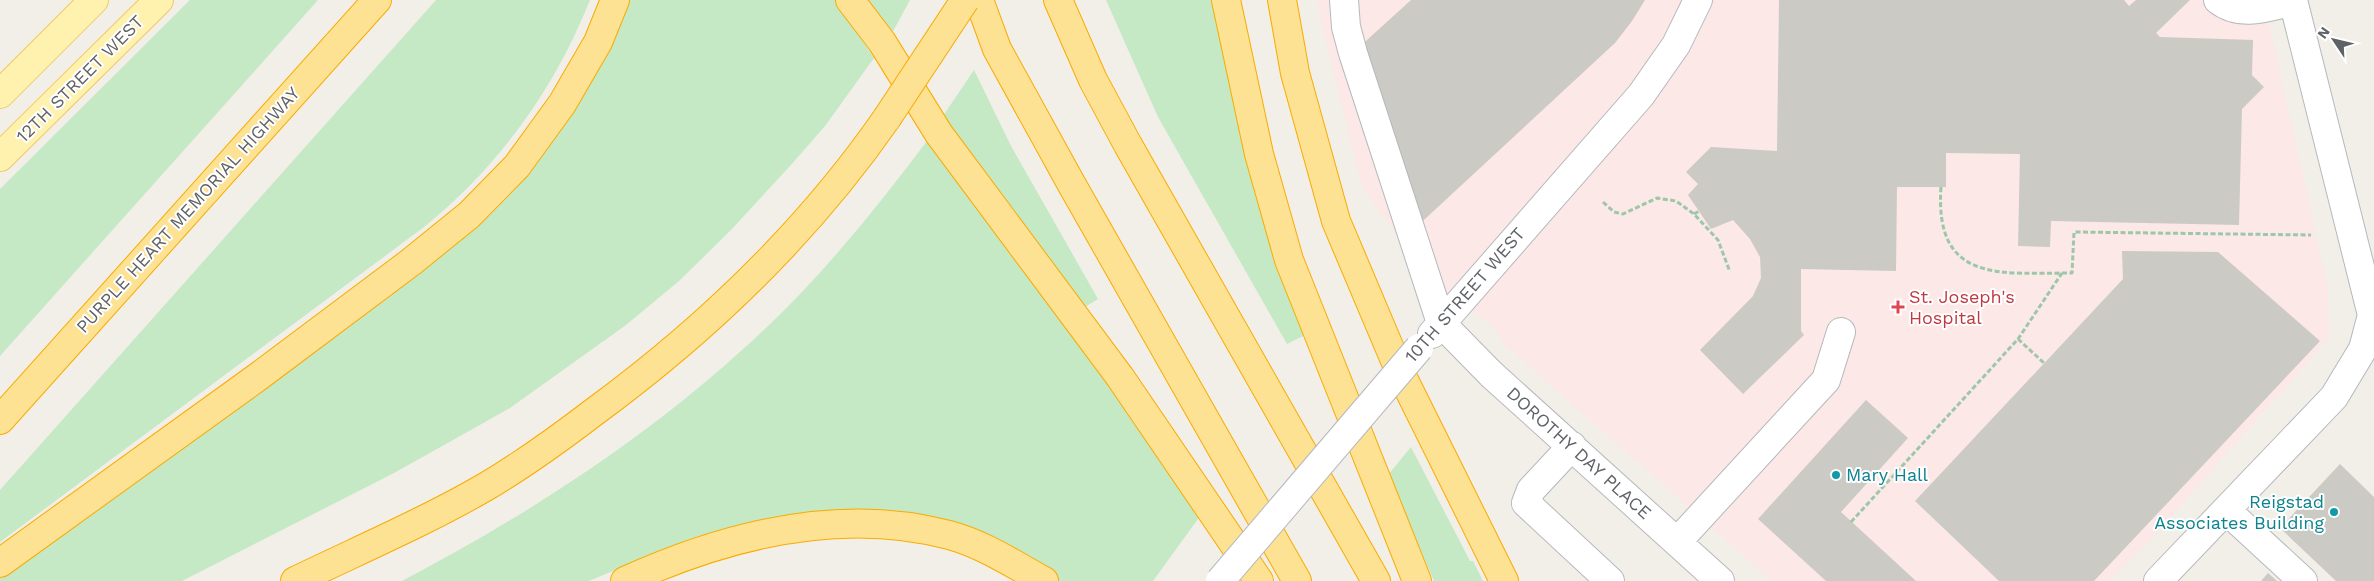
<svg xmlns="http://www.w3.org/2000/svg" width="2374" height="581" viewBox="0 0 2374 581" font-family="'Work Sans',sans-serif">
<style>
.medical{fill:#fce8e6}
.green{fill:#c5e8c5}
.building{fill:#cccac5}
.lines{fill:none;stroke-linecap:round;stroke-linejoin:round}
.minor-casing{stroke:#b5b8bc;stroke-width:30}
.major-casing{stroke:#f2c960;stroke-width:30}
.highway-casing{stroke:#f9ab00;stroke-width:30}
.path{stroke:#9cc7a9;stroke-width:3;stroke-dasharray:5 2.5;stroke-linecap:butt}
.minor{stroke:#fff;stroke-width:28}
.major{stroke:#fff2af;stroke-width:28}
.highway{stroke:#fde293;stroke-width:28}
.minor-bridge-casing{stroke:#b5b8bc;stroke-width:30;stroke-linecap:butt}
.highway-bridge-casing{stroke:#f9ab00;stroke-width:30;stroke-linecap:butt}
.minor-bridge{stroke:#fff;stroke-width:28}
.highway-bridge{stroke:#fde293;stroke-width:28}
.health-dot{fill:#e0444e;stroke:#fff;stroke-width:2}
.culture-dot{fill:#0f9aa8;stroke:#fff;stroke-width:2}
.labels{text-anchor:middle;stroke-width:4;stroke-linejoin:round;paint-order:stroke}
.street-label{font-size:18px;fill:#5f6368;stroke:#fff}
.health-label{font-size:18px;fill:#be3a42;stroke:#fff;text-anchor:start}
.culture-label{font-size:18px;fill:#0d838f;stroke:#fff;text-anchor:start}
</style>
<rect width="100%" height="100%" fill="#f1efe8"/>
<path class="medical" d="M1316,0H2264L2328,288L2329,338L2155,535L2109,581H1772L1505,345L1493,326L1426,277L1361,185Z"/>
<path class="green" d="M190,0H318L0,356V189Z
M436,0H590C554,90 499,166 424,227L0,542V490Z
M624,0H835L874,58L825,126L790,166L730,231L679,281L626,325L510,408L394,473L182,581H0V574L443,254Z
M868,0H910L891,35Z
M1106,0H1217L1305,335L1287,344L1158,117Z
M974,70L1011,146L1098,299L1085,307L943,116Z
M927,141L1203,512L1153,581H1057L913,515L853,510L793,516L740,525L692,538L589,581H402C535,511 658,431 767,327C826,271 878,206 927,141Z
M1411,447L1470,561H1473L1483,581H1434L1388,475Z"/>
<path class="building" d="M1411,0H1645L1632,21L1615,43L1412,231L1345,60Z
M1779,0H2124L2129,6L2136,0H2190L2156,33L2160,37L2253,40L2252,75L2264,87L2242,109L2239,225L2051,221L2050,247L2018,246L2020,154L1946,153V187H1897L1896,271L1801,269V331L1804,335L1743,394L1700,350L1753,296L1761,278L1760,257L1750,239L1733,220L1711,229L1688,195L1698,184L1686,172L1711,147L1777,151Z
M2122,251L2218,252L2320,341L2094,581H1999L1915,501L2123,279Z
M1866,400L1908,438L1841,512L1916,581H1826L1758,519Z
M2340,464L2374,497V581H2336L2280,528Z
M2268,573L2277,581H2261Z"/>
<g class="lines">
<defs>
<path id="minor" d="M1344,0L1346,27L1353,53L1441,323L1491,374L1720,581
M2218,0C2241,18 2268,7 2293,1
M1432,334L1641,95L1676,45L1698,0
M1572,446L1531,490L1526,503L1610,581
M2226,510L2303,581
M1677,542L1826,380L1841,332
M2158,581L2334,397L2363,349L2372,315L2293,0"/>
<path id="major" d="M0,94L94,0
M0,157L159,0"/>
<path id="highway" d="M850,0L882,42L939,134L1120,377L1259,581
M979,0L997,49L1072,185L1297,581
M1058,0L1093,80L1128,145L1376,581
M1226,0L1259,154L1289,260L1417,581
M1282,0L1295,73L1336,221L1399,370L1504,581
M0,420L377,0
M0,563L259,376L411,262L469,215L517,166L562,104L598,42L615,0
M295,581C359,550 425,522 487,486C524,464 560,438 594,412C707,329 807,233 887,118
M625,581C724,536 840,506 949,535C983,544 1013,564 1044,581"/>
</defs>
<use href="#minor" class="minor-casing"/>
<use href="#major" class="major-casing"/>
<use href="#highway" class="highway-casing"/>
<path class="path" d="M1941,187C1934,284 2001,273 2072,273L2074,232L2311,235
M1603,202L1614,212L1623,214L1657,198L1676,201L1694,214L1718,240L1730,272
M1694,214L1699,211
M2018,339L2044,363
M1851,522L2018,339L2062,273"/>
<use href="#minor" class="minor"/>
<use href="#major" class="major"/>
<use href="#highway" class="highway"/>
<defs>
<path id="minor-bridge" d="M1220,581L1419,348"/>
<path id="highway-bridge" d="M887,118L965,0"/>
</defs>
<use href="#minor-bridge" class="minor-bridge-casing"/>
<use href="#highway-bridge" class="highway-bridge-casing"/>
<use href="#minor-bridge" class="minor-bridge"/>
<use href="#highway-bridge" class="highway-bridge"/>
</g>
<path class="health-dot" d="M1895.5 299.5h5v5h5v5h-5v5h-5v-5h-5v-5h5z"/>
<g class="culture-dot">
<circle cx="1836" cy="475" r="5"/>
<circle cx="2334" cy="512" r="5"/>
</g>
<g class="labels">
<g class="street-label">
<text transform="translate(80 79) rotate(-45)" y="6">12TH STREET WEST</text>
<text transform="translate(188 210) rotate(-48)" y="6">PURPLE HEART MEMORIAL HIGHWAY</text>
<text transform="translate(1465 295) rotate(-49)" y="6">10TH STREET WEST</text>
<text transform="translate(1579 453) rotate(42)" y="6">DOROTHY DAY PLACE</text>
</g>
<g class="health-label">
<text x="1909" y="303">St. Joseph's<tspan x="1909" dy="21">Hospital</tspan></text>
</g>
<g class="culture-label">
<text x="1846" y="481">Mary Hall</text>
<text x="2324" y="508" text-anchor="end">Reigstad<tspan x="2324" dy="21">Associates Building</tspan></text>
</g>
</g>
<g transform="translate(2334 40) rotate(305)" stroke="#ffffff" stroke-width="4" paint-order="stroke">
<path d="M0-4L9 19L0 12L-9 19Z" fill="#5f6368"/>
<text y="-8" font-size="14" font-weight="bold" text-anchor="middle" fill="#5f6368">N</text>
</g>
</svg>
